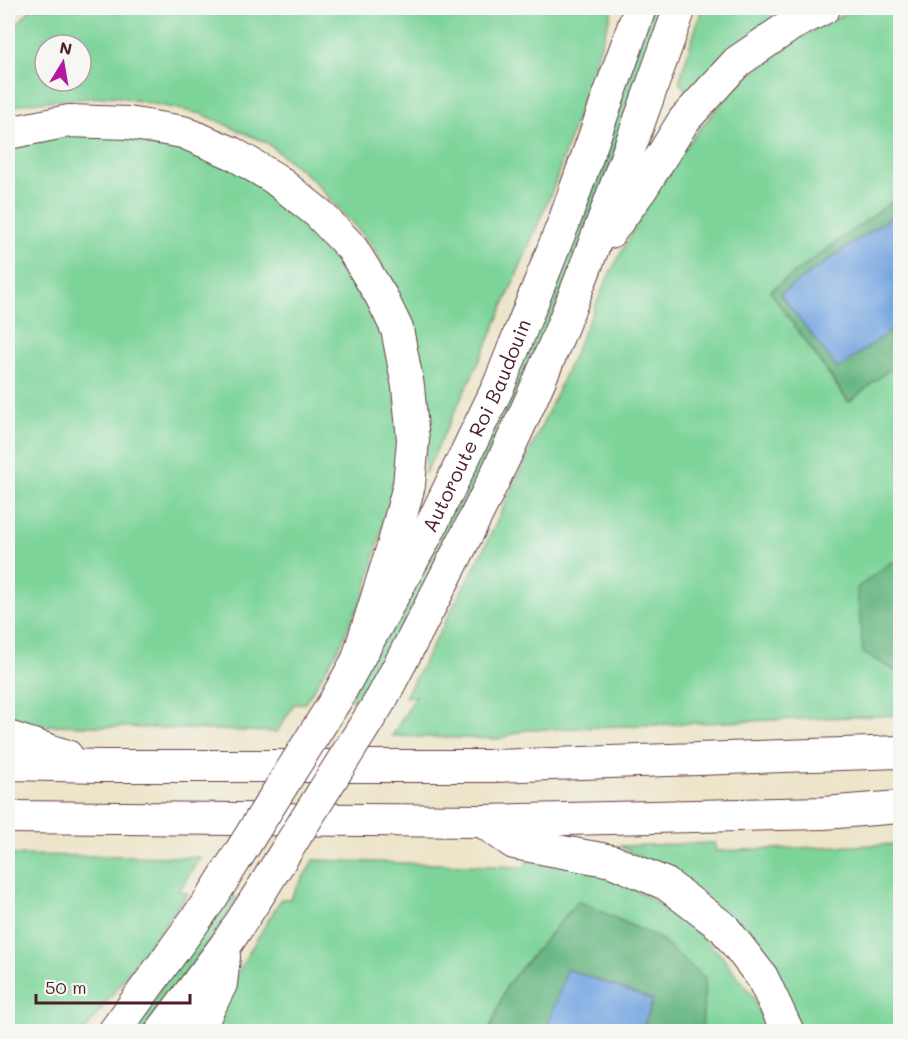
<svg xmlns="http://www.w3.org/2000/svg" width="908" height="1039" viewBox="0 0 908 1039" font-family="Mali,sans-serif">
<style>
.green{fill:#7dd499;stroke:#647a62;stroke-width:1.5;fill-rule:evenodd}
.forest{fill:#66b681;stroke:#586a56;stroke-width:1.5}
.water{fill:#77a7e1;stroke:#606386;stroke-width:1.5}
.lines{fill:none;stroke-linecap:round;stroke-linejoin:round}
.highway-casing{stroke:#623d43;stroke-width:34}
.highway{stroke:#fff;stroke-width:32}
.highway-bridge-casing{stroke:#623d43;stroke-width:34;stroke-linecap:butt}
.highway-bridge{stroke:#fff;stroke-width:32}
.labels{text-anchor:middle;stroke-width:5;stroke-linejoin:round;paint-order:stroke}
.street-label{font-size:20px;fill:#4a1f2b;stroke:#f6f6f2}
</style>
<rect width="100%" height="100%" fill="#f6f6f2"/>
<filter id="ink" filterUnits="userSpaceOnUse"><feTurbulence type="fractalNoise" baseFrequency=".0167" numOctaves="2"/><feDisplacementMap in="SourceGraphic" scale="12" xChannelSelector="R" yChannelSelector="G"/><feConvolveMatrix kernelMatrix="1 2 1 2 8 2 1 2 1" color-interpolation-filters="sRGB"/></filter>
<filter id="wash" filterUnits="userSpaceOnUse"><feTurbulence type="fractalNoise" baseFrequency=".008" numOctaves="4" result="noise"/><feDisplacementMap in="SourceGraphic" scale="24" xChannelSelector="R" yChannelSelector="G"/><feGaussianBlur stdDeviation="1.35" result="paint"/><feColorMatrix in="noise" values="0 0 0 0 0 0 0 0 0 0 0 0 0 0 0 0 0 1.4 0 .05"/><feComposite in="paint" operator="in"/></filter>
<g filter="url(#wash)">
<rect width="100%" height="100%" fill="#ede5c9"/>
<path class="green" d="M32,8H613L554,186L489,340L425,474L427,393L411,323L373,246L313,180L267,143L202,114L115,96L25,103L8,109V34ZM45,45H81V81H45Z
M651,8H666L587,230L519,396L450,538L363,699L349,700Z
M702,8H805L696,89L685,90L679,82Z
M857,8H900V196L770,291L848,402L900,361V564L891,562L863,653L900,673V715L525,730L498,739L392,736L416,696L405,697L483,551L550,408L609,275L656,189L696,133L735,88L767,61L814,29Z
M79,126L221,154L327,235L379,319L391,360L402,451L366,591L340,646L305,703L294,704L277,732L55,725L33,727L8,721V140Z
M900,835V1031H801L683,883L620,846L715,843L716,851L900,844Z
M8,855L200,857L179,891L188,893L85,1031H8Z
M527,858L570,863L624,882L680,917L720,954L751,994L771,1031H702L705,978L507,985L489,1031L209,1032L210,1026L245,959L281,899H290L314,860L525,867Z
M226,897L239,898L214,935L144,1031L129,1032Z"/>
<path class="forest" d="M900,196V361L849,402L770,291Z
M891,562L900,564V673L863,653L857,588Z
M578,901L657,937L705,978L702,1031L489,1032L507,985Z"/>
<path class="water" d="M900,211V324L838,369L780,294Z
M567,969L653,1000L642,1031H546Z"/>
</g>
<g filter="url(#ink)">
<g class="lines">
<defs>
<g id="highway">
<path d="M8,133L69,121L128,123L183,132L232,153L274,178L318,213L351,247L381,296L397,329L408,386L413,440L409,485L394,543L359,655"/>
<path d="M610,232L642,188L684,120L737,62L791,25L824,8"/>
<path d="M382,698C433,601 485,503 530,402C587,274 632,140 680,8"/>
<path id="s1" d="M335,701L428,532L499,385L564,222L640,8"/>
<path d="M8,737L67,756"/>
<path d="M8,764L102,766H492L900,752"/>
<path d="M8,817L482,821L824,813L900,807"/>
<path d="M482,821L514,843L612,861L666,884L724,928L762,977L788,1032"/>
<path d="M114,1032L212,897"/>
<path d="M161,1032L225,946L256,899"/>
<path d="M197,1032L221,984L224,957"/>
</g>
</defs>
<use href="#highway" class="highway-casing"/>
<use href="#highway" class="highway"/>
<defs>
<path id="highway-bridge" d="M212,897L335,701
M256,899L382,698"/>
</defs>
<use href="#highway-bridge" class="highway-bridge-casing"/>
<use href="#highway-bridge" class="highway-bridge"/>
</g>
</g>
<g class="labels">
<g class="street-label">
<text dy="7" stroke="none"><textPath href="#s1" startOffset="310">Autoroute Roi Baudouin</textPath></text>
</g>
</g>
<rect width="908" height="1039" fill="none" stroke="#f6f6f2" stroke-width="30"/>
<g transform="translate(63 63) rotate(11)"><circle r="28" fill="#f6f6f2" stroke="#b1a0a2" stroke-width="1.5"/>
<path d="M0-4.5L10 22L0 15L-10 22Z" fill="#b5179e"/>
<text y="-9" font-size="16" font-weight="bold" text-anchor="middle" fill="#4a1f2b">N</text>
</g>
<path d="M36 994v9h154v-9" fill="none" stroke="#4a1f2b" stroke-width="3"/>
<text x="45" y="994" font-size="18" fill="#4a1f2b" stroke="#f6f6f2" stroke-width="4.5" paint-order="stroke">50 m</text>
</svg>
